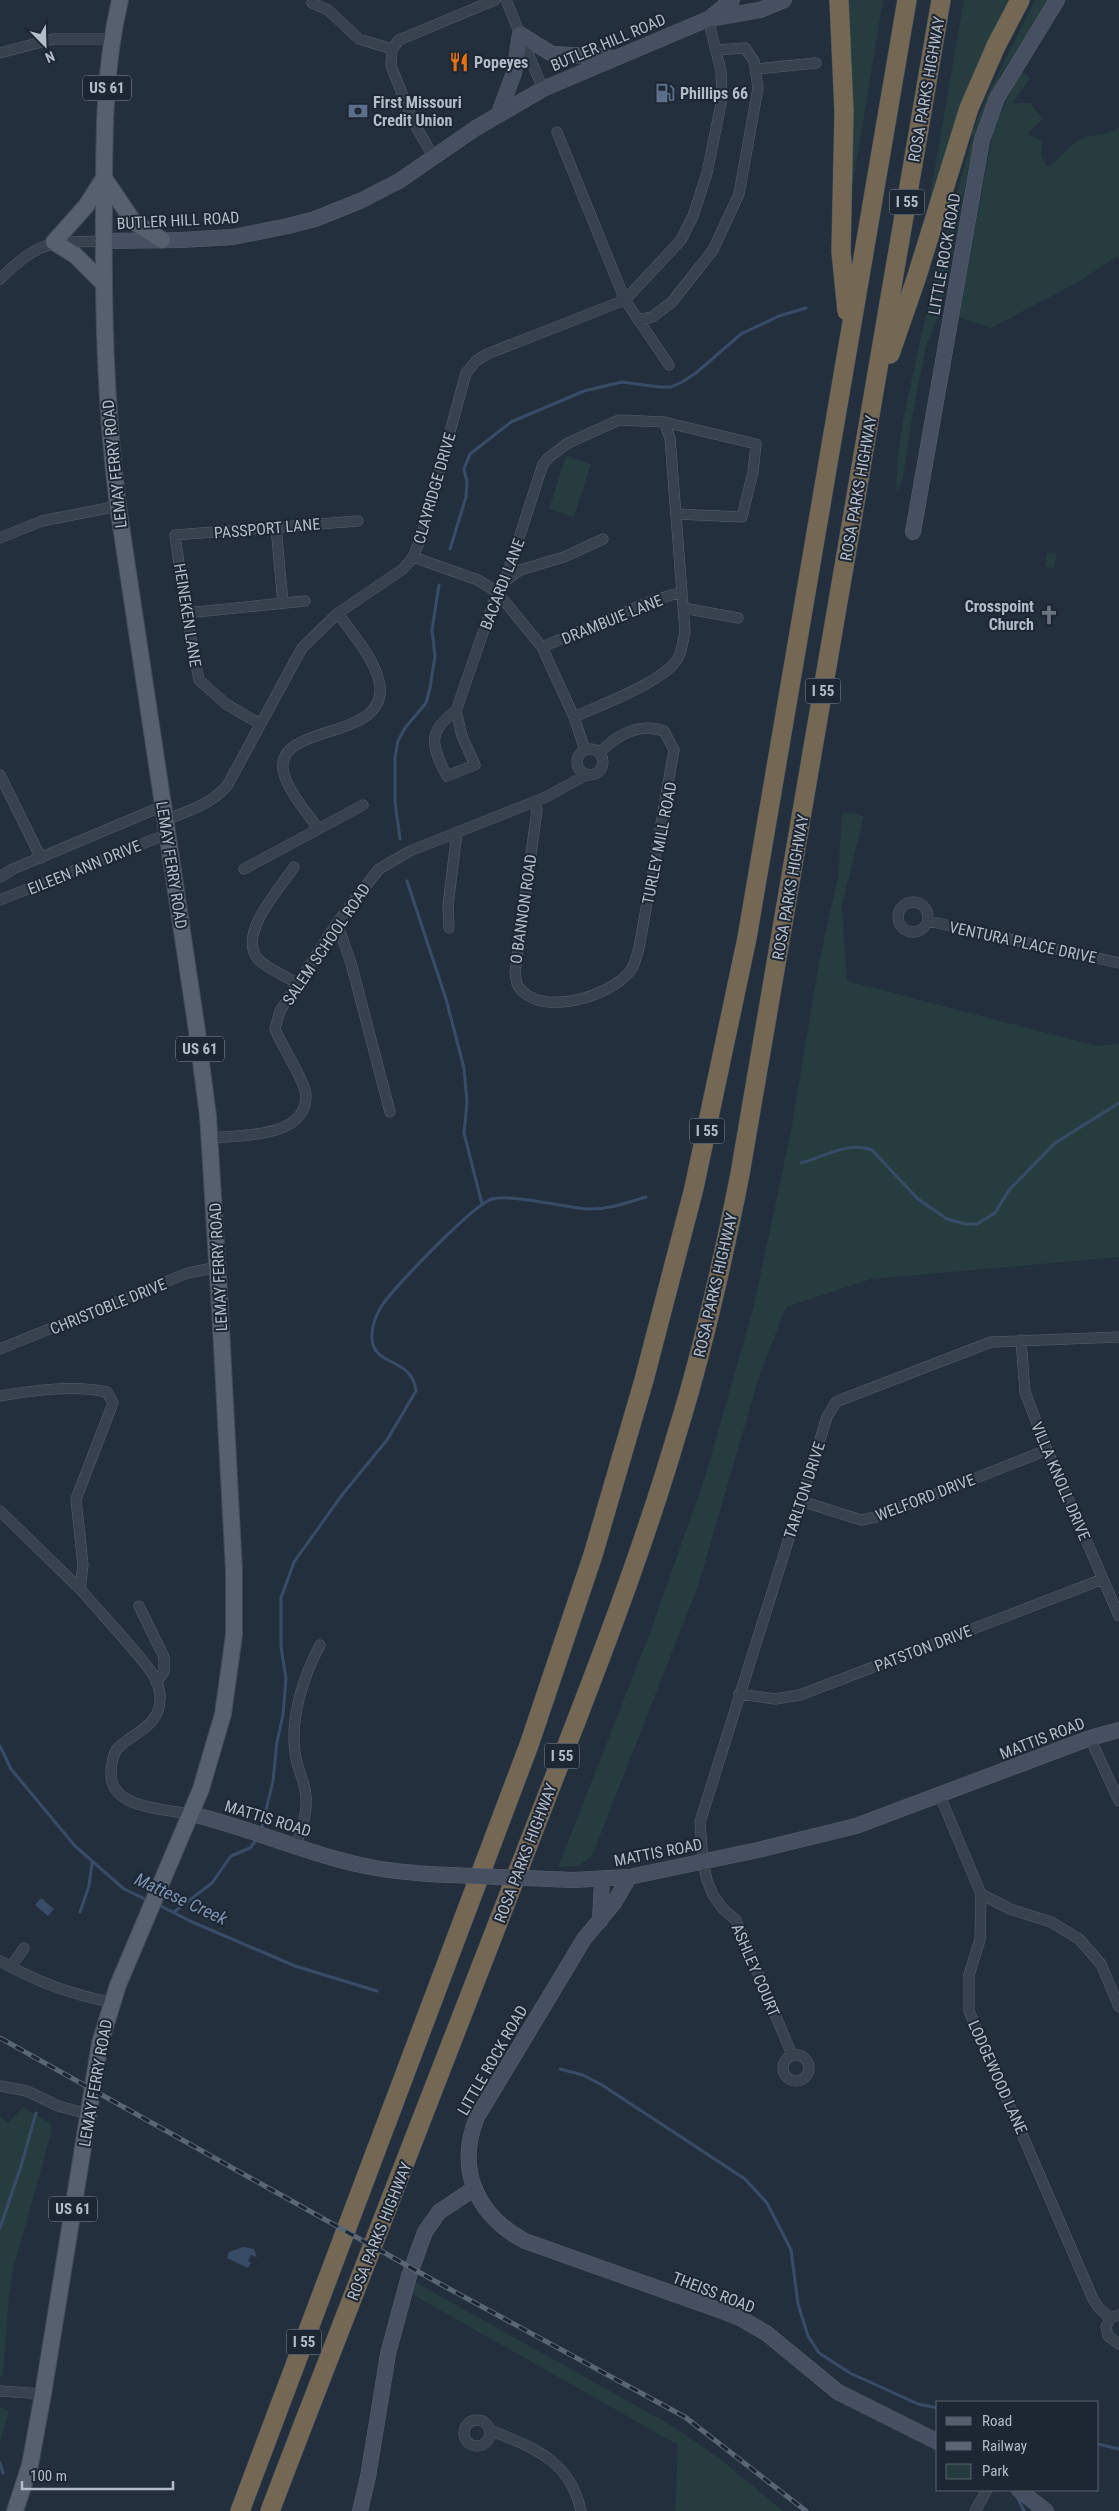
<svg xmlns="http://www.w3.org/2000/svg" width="1119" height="2511" viewBox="0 0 1119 2511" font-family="'Roboto Condensed',sans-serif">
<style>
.green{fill:#263c3f}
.water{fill:#394c67}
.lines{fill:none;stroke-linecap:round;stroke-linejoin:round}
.stream{stroke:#394c67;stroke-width:3}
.street-casing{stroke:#565f6c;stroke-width:11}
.secondary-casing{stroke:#565f6c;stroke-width:16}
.primary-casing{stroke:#414a57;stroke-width:18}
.highway-casing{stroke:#434c59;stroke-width:20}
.street{stroke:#38414e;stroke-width:10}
.secondary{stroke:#465061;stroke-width:15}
.primary{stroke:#56606e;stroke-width:16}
.highway{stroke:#746855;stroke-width:19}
.rail-casing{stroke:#5a6575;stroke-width:5}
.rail{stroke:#1d2633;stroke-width:3;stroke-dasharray:9;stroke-linecap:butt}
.secondary-bridge-casing{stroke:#565f6c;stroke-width:16;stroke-linecap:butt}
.secondary-bridge{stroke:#465061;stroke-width:15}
.labels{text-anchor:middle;stroke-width:4;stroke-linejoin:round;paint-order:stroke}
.shield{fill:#1d2633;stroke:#878f9c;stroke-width:1}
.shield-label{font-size:15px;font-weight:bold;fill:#b4bcc9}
.street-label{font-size:16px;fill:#b4bcc9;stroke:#1d2633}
.poi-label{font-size:16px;font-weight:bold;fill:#b4bcc9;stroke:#1d2633;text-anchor:start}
.water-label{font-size:18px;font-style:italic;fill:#7c92b1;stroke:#1d2633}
</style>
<rect width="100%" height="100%" fill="#242f3e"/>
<path class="green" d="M846,0H883L850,201Z
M964,0H1010L931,209L928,208Z
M1035,0H1050L1002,72L982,115L968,170L947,285L938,317L926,346L912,417L903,478L897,492C895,447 907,403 916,360C932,285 952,210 973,136L971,135L986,98Z
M1021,71L1030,78L1013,103H1030L1043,119L1027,133L1042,142L1041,156L1047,167C1061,161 1068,145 1081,139C1093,133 1110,137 1119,127V258L1116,257L1078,282L991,328L958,317L994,127Z
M566,456L591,464L574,517L549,509Z
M1047,553L1057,554L1054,568L1045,567Z
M851,813L864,816L842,905L847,981L1097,1046L1119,1044V1257L871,1279L786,1307L759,1377L698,1586L592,1856L578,1866L558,1867L650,1633L704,1480L754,1305L791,1131L819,963L838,876L842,814Z
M23,2107L51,2124L50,2137L14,2266L9,2296L3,2375L0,2378V2117L8,2123Z
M415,2282L674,2427L720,2459L783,2511H675L678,2445L412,2294Z
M0,2407L9,2411L0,2442Z"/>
<path class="water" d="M41,1898L54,1909L48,1916L35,1905Z
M243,2247L254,2249L257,2257L251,2255L248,2261L251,2263L248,2268L227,2258L229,2252Z"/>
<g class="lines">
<path class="stream" d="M450,549L466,497L467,482L464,469L470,454L511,422L584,391L622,382L659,387H671L682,382L696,373L741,334L779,316L806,308
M400,839L395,802V757L398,741L405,728L426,703L430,688L435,656L432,630L439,585
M407,881L446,999L464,1068L467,1102L464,1133L482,1204
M801,1163C824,1157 848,1141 872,1150L918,1199L947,1219L965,1224H977L995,1213L1009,1190L1055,1143L1119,1103
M0,1746L11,1769L75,1846L124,1889L149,1901
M261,1831L273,1781L277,1742L283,1715L286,1678L281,1647V1598L294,1562L342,1495L387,1440L416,1391C412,1357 375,1367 372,1340C371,1328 375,1317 381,1307C392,1289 474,1204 492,1199C510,1194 564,1207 587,1209C607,1210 626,1203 646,1197
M157,1904L190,1921L295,1966L377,1991
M80,1912L89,1886L92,1862
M174,1912L212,1883L231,1856L250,1848L257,1839
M560,2069L583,2075L602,2085L745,2179L767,2203L791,2250L798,2304L808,2336L819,2353L850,2373L918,2404L938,2408
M0,2228L21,2166L36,2113
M1098,2444L1119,2449
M0,2463L3,2473
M1019,2496L1018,2499L1024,2511"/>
<defs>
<path id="street" d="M506,0L543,89
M312,3L328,10L359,39L392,49
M0,53L53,39H112
M756,69L816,63
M557,132L625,300L669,365
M434,158L414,123L391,66L392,49L399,40L495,0
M0,279C39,240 51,242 103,241
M638,320L652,317L672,302L713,250L739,194L758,88L754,61L745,48L716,50
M276,527L283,603
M0,538L42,521L118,506
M413,557L478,580L497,592L542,647L574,717L585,750
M505,581L520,570L564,557L603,539
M683,608L738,618
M186,613L305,601
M542,647L651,601L682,592
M456,711C426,731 432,748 447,776L475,765L462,736L456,711L497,592L505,581L543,464L548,458L568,443L619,420L664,422L756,444L753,472L742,517L676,514
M574,717C598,706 666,681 678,658C682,651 683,640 685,632L670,438L664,422
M260,724L226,704L199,680L186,613L175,535L358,521
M577 762a13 13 0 1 1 26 0a13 13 0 1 1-26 0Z
M0,775L41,858
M534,802L537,810L515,972C516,976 516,983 518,986C540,1019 612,996 631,970C635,964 637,955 639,948L674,750L664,731C639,722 617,735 599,753
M165,820C188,811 210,805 227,786L302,648L338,613L403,569L413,557L421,538L466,373L476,361L487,354L625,300L681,240L693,216L707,173L722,99L721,71L708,19
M318,829C307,812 290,794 284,774C269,721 394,743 379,681C373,656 352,634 338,613
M294,867C279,890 237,934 258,959C265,968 288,977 298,984
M244,869L363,805
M0,877L13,869L163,806
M0,900L167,834
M898 917a15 15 0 1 1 30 0a15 15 0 1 1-30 0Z
M928,921L1119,963
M337,923L351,963L390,1112
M449,928L448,905L457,832
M210,1138C239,1135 307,1139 306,1095C305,1081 281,1045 275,1029L280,1011L337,923L379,869L410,851L546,797L586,775
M1021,1340L1025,1392L1047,1450L1119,1616
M0,1349L188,1273L218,1267
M0,1396C34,1390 73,1385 107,1392L113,1403L76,1499L83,1565L80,1589L0,1511
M801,1501L861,1520L877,1517L1047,1450
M80,1589C103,1616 132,1645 152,1673C156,1678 159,1688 160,1694C162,1727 136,1730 118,1748C113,1753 111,1766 111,1773C110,1809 165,1809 191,1814
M139,1606L164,1657V1672L156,1682
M739,1694L775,1699L800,1695L1103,1579
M1090,1738L1119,1801
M940,1796L981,1894L980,1940L969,1975V2011L1093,2299L1099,2308L1110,2318
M296,1845C303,1826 310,1806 304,1785C301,1774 296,1764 295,1752C290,1717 304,1675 320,1645
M981,1894L1010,1909L1051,1922L1079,1939L1101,1964L1119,2007
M0,1961C35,1981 71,1995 111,2002
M11,1967L24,1948
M783 2068a13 13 0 1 1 26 0a13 13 0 1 1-26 0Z
M792,2055L736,1920L723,1909L713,1895L707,1880L703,1862L700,1822L827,1417L836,1402L843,1399L991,1342L1119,1337
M0,2086L27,2091L58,2106L88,2114
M1119,2315L1110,2318L1106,2327L1108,2336L1119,2344
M0,2391L43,2394
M464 2433a13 13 0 1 1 26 0a13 13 0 1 1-26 0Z
M490,2430C534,2448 570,2460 581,2511
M975,2511L987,2490"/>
<path id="secondary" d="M710,18L732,0
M499,113L514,73L520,34L552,54L609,57
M103,241L181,240L233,237L288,226L315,219L360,201L399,181L476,128L543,89L708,19L760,10L784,0
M913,532L982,140L997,98L1057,0
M191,1814C251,1828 309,1855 370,1867C389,1871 408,1872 427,1874
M629,1877L614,1903L584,1939L477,2117C456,2169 476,2215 525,2241L722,2311L740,2318L766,2333L838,2392L938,2442
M573,1880L629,1877L758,1850L856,1826L1090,1738L1119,1730
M600,1921L602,1880
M1019,2490L1046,2511
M360,2511L368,2477L388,2354L409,2276L425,2232L439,2212L475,2188"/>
<path id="primary" d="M104,178L133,221L162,240
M104,284L75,255L54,242L86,206L104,178
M15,2511L30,2465L43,2394L100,2043L118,1985L201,1789L223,1714L234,1635V1571L220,1309L208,1116L196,1024L118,506C105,404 103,307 104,204C104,135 104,67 120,0"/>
<path id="highway" d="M839,0L844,111L841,252L847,311
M890,354L916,279L969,108L996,46L1020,0
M240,2511L529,1745L593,1555L644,1380L694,1188L747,938L907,0
M270,2511C354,2291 441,2072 525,1853C579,1713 636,1574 678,1430C704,1346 723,1260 740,1174L941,0"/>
</defs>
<use href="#street" class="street-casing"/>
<use href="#secondary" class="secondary-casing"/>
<use href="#primary" class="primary-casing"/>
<use href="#highway" class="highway-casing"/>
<use href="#street" class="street"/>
<use href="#secondary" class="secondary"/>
<use href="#primary" class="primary"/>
<use href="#highway" class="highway"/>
<defs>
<path id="rail" d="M0,2038L433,2280L685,2417L806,2511"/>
</defs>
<use href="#rail" class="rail-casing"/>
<use href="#rail" class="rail"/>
<defs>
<path id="secondary-bridge" d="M427,1874L573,1880"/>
</defs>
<use href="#secondary-bridge" class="secondary-bridge-casing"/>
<use href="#secondary-bridge" class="secondary-bridge"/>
</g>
<defs>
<symbol id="restaurant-bare" viewBox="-9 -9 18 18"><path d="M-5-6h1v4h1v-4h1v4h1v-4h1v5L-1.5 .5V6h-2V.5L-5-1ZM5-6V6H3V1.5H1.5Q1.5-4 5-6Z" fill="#e8710a" stroke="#1d2633" stroke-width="2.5" paint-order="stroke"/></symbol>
<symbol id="fuel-bare" viewBox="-9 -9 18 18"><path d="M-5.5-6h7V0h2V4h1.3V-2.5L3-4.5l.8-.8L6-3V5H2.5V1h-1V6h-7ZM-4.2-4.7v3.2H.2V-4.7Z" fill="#5c6f8a" stroke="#1d2633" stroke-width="2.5" paint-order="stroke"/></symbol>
<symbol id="bank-bare" viewBox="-9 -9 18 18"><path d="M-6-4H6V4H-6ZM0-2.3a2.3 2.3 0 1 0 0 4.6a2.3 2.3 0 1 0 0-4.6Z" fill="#5c6f8a" stroke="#1d2633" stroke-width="2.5" paint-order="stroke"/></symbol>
<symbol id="church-bare" viewBox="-9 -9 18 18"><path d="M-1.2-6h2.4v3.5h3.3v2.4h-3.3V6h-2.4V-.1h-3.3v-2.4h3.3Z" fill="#6b7280" stroke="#1d2633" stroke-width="2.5" paint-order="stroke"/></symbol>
</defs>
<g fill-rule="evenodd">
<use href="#restaurant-bare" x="445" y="48" width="28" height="28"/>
<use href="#fuel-bare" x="651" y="79" width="28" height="28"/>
<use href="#bank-bare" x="344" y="97" width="28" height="28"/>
<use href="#church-bare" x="1035" y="601" width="28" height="28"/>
</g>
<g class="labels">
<g class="shield">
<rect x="83" y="75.5" width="48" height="25" rx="4"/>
<rect x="889.5" y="189.5" width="35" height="25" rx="4"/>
<rect x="805.5" y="678.5" width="35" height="25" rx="4"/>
<rect x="176" y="1036.5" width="48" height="25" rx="4"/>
<rect x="689.5" y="1118.5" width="35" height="25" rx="4"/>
<rect x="544.5" y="1743.5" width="35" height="25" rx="4"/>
<rect x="49" y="2196.5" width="48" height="25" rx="4"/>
<rect x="286.5" y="2329.5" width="35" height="25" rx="4"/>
</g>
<g class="shield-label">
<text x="107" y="93">US 61</text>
<text x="907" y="207">I 55</text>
<text x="823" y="696">I 55</text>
<text x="200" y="1054">US 61</text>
<text x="707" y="1136">I 55</text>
<text x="562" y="1761">I 55</text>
<text x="73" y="2214">US 61</text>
<text x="304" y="2347">I 55</text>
</g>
<g class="street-label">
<text transform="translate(608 42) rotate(-23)" y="6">BUTLER HILL ROAD</text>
<text transform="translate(926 89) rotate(-80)" y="6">ROSA PARKS HIGHWAY</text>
<text transform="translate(178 220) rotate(-3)" y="6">BUTLER HILL ROAD</text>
<text transform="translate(944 254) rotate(-80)" y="6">LITTLE ROCK ROAD</text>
<text transform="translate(114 464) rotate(-96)" y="6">LEMAY FERRY ROAD</text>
<text transform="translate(434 488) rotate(-74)" y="6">CLAYRIDGE DRIVE</text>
<text transform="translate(858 488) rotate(-80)" y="6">ROSA PARKS HIGHWAY</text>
<text transform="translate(267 528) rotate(-5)" y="6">PASSPORT LANE</text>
<text transform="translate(502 584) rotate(-69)" y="6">BACARDI LANE</text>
<text transform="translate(188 615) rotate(81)" y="6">HEINEKEN LANE</text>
<text transform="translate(612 619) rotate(-22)" y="6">DRAMBUIE LANE</text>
<text transform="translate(659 843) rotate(-79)" y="6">TURLEY MILL ROAD</text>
<text transform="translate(172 865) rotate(81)" y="6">LEMAY FERRY ROAD</text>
<text transform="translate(84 867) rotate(-22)" y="6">EILEEN ANN DRIVE</text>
<text transform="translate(790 887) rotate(-80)" y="6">ROSA PARKS HIGHWAY</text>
<text transform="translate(523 909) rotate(-82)" y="6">O BANNON ROAD</text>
<text transform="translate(1023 942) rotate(12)" y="6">VENTURA PLACE DRIVE</text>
<text transform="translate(326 944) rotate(-56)" y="6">SALEM SCHOOL ROAD</text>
<text transform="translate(218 1267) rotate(-93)" y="6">LEMAY FERRY ROAD</text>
<text transform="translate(715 1285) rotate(-77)" y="6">ROSA PARKS HIGHWAY</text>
<text transform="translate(108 1306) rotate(-22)" y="6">CHRISTOBLE DRIVE</text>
<text transform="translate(1061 1481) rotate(67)" y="6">VILLA KNOLL DRIVE</text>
<text transform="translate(804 1490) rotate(-72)" y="6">TARLTON DRIVE</text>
<text transform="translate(925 1497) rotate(-21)" y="6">WELFORD DRIVE</text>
<text transform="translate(923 1648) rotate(-21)" y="6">PATSTON DRIVE</text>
<text transform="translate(1042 1738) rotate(-21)" y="6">MATTIS ROAD</text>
<text transform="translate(268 1818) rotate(17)" y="6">MATTIS ROAD</text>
<text transform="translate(658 1852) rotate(-11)" y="6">MATTIS ROAD</text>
<text transform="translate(525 1853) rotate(-69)" y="6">ROSA PARKS HIGHWAY</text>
<text transform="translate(756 1970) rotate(67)" y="6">ASHLEY COURT</text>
<text transform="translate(492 2060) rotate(-60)" y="6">LITTLE ROCK ROAD</text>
<text transform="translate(998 2077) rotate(66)" y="6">LODGEWOOD LANE</text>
<text transform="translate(95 2083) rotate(-80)" y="6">LEMAY FERRY ROAD</text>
<text transform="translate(379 2231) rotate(-68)" y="6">ROSA PARKS HIGHWAY</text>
<text transform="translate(714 2292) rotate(21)" y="6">THEISS ROAD</text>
</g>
<g class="poi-label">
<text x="474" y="68">Popeyes</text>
<text x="680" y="99">Phillips 66</text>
<text x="373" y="108">First Missouri<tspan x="373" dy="18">Credit Union</tspan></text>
<text x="1034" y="612" text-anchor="end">Crosspoint<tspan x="1034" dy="18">Church</tspan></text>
</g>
<g class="water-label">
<text transform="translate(181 1899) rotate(25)" y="6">Mattese Creek</text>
</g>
</g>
<rect x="936" y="2401" width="162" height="90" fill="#1d2633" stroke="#59626f"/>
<rect x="946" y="2417" width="25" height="8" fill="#56606e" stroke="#59626f"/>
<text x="982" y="2426" font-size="15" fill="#b4bcc9">Road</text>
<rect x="946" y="2442" width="25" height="8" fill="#5a6575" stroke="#59626f"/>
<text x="982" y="2451" font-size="15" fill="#b4bcc9">Railway</text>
<rect x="946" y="2464" width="25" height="15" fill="#263c3f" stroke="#59626f"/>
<text x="982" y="2476" font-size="15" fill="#b4bcc9">Park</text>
<g transform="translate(45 45) rotate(157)" stroke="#1d2633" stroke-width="4" paint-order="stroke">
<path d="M0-4L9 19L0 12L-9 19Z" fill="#b4bcc9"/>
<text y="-8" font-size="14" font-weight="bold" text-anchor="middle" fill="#b4bcc9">N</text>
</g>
<path d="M22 2481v8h151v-8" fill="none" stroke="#b4bcc9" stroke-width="2.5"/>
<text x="30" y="2481" font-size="15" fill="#b4bcc9" stroke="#1d2633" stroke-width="4" paint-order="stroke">100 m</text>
</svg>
